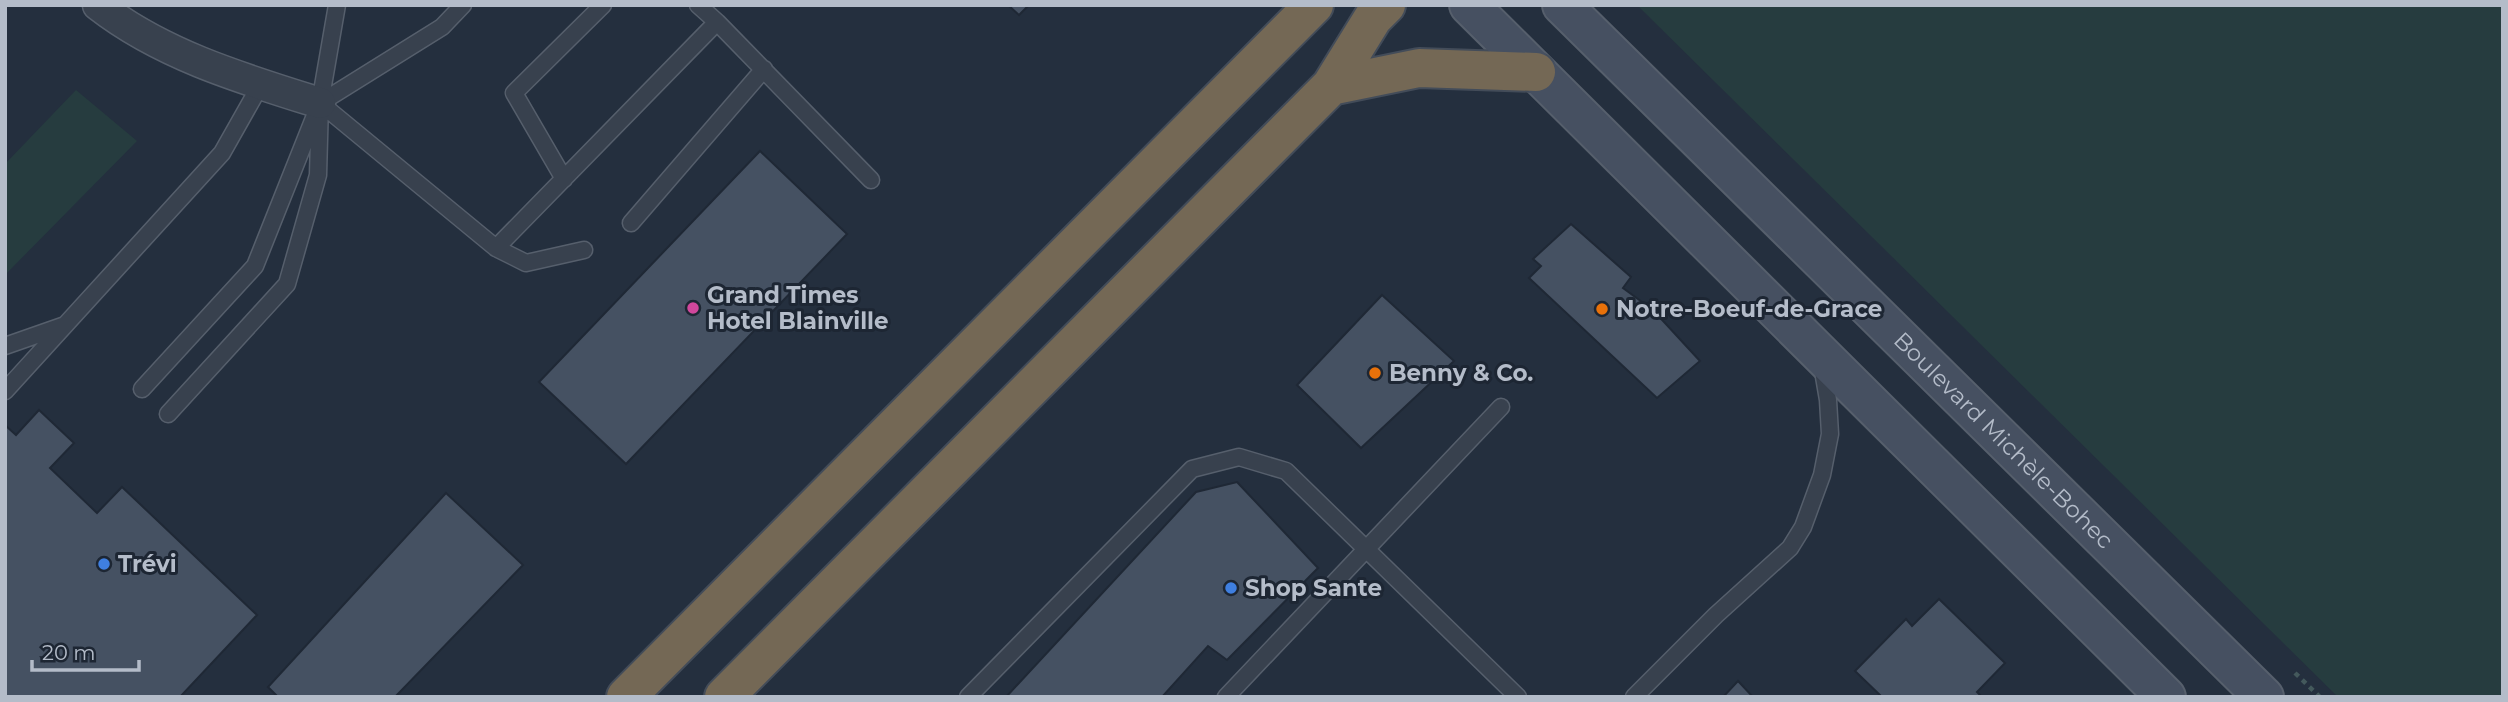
<svg xmlns="http://www.w3.org/2000/svg" width="2508" height="702" viewBox="0 0 2508 702" font-family="Montserrat,sans-serif">
<style>
.green{fill:#263c3f}
.building{fill:#455162;stroke:#1f2835;stroke-width:2}
.lines{fill:none;stroke-linecap:round;stroke-linejoin:round}
.lane-casing{stroke:#565f6c;stroke-width:19}
.street-casing{stroke:#565f6c;stroke-width:33}
.secondary-casing{stroke:#565f6c;stroke-width:42}
.highway-casing{stroke:#434c59;stroke-width:42}
.path{stroke:#44595c;stroke-width:4.5;stroke-dasharray:5 5;stroke-linecap:butt}
.lane{stroke:#38414e;stroke-width:16}
.street{stroke:#38414e;stroke-width:30}
.secondary{stroke:#465061;stroke-width:38}
.highway{stroke:#746855;stroke-width:38}
.hotel-dot{fill:#d1479c;stroke:#1d2633;stroke-width:2.5}
.food-dot{fill:#e8710a;stroke:#1d2633;stroke-width:2.5}
.shop-dot{fill:#3f7fe0;stroke:#1d2633;stroke-width:2.5}
.labels{text-anchor:middle;stroke-width:6;stroke-linejoin:round;paint-order:stroke}
.poi-label{font-size:23px;font-weight:bold;fill:#b4bcc9;stroke:#1d2633;text-anchor:start}
.street-label{font-size:23px;fill:#b4bcc9;stroke:#1d2633}
</style>
<rect width="100%" height="100%" fill="#242f3e"/>
<path class="green" d="M1637,5H2503V697H2338Z
M76,90L137,141L5,275V164Z"/>
<path class="building" d="M1008,5H1029L1019,15Z
M760,151L847,234L626,464L539,382Z
M1571,224L1631,277L1623,288L1653,310L1700,361L1657,398L1529,278L1541,266L1533,259Z
M1382,295L1454,361L1361,448L1297,385Z
M39,410L74,443L50,468L97,513L122,487L257,615L180,697H5V425L16,435Z
M1237,482L1318,568L1227,660L1208,646L1162,697H1006L1196,492Z
M446,493L523,565L395,697H278L268,687Z
M1939,599L2005,663L1977,692L1982,697H1882L1855,671L1906,619L1912,626Z
M1738,681L1753,697H1723Z"/>
<g class="lines">
<defs>
<path id="lane" d="M698,5L717,22
M320,103L496,248L717,22L871,180
M564,179L514,93L603,5
M631,223L764,69
M496,248L526,263L584,250
M5,346L65,325
M142,389L255,266L320,103L442,27L463,5
M5,391L222,153L261,84
M168,414L287,284L318,175L320,103L337,5
M968,697L1192,469L1239,457L1286,471L1518,697
M1226,697L1501,407
M1634,697L1716,615L1790,548L1803,527L1822,475L1830,434L1828,400L1822,365"/>
<path id="street" d="M98,5C162,55 243,79 320,103"/>
<g id="secondary">
<path d="M1469,5L2166,697"/>
<path id="s1" d="M1562,5L2264,697"/>
</g>
<path id="highway" d="M1331,86L1419,68L1536,72
M626,697L1314,5
M724,697L1331,86L1373,18L1386,5"/>
</defs>
<use href="#lane" class="lane-casing"/>
<use href="#street" class="street-casing"/>
<use href="#secondary" class="secondary-casing"/>
<use href="#highway" class="highway-casing"/>
<path class="path" d="M2295,673L2320,697"/>
<use href="#lane" class="lane"/>
<use href="#street" class="street"/>
<use href="#secondary" class="secondary"/>
<use href="#highway" class="highway"/>
</g>
<circle class="hotel-dot" cx="693" cy="308" r="7"/>
<g class="food-dot">
<circle cx="1602" cy="309" r="7"/>
<circle cx="1375" cy="373" r="7"/>
</g>
<g class="shop-dot">
<circle cx="104" cy="564" r="7"/>
<circle cx="1231" cy="588" r="7"/>
</g>
<g class="labels">
<g class="poi-label">
<text x="707" y="303">Grand Times<tspan x="707" dy="26">Hotel Blainville</tspan></text>
<text x="1616" y="317">Notre-Boeuf-de-Grace</text>
<text x="1389" y="381">Benny &amp; Co.</text>
<text x="118" y="572">Trévi</text>
<text x="1245" y="596">Shop Sante</text>
</g>
<g class="street-label">
<text dy="8" stroke="none"><textPath href="#s1" startOffset="620">Boulevard Michèle-Bohec</textPath></text>
</g>
</g>
<rect width="2508" height="702" fill="none" stroke="#b4bcc9" stroke-width="14"/>
<path d="M32 660v10h107v-10" fill="none" stroke="#b4bcc9" stroke-width="3.5"/>
<text x="42" y="660" font-size="21" fill="#b4bcc9" stroke="#1d2633" stroke-width="5" paint-order="stroke">20 m</text>
</svg>
